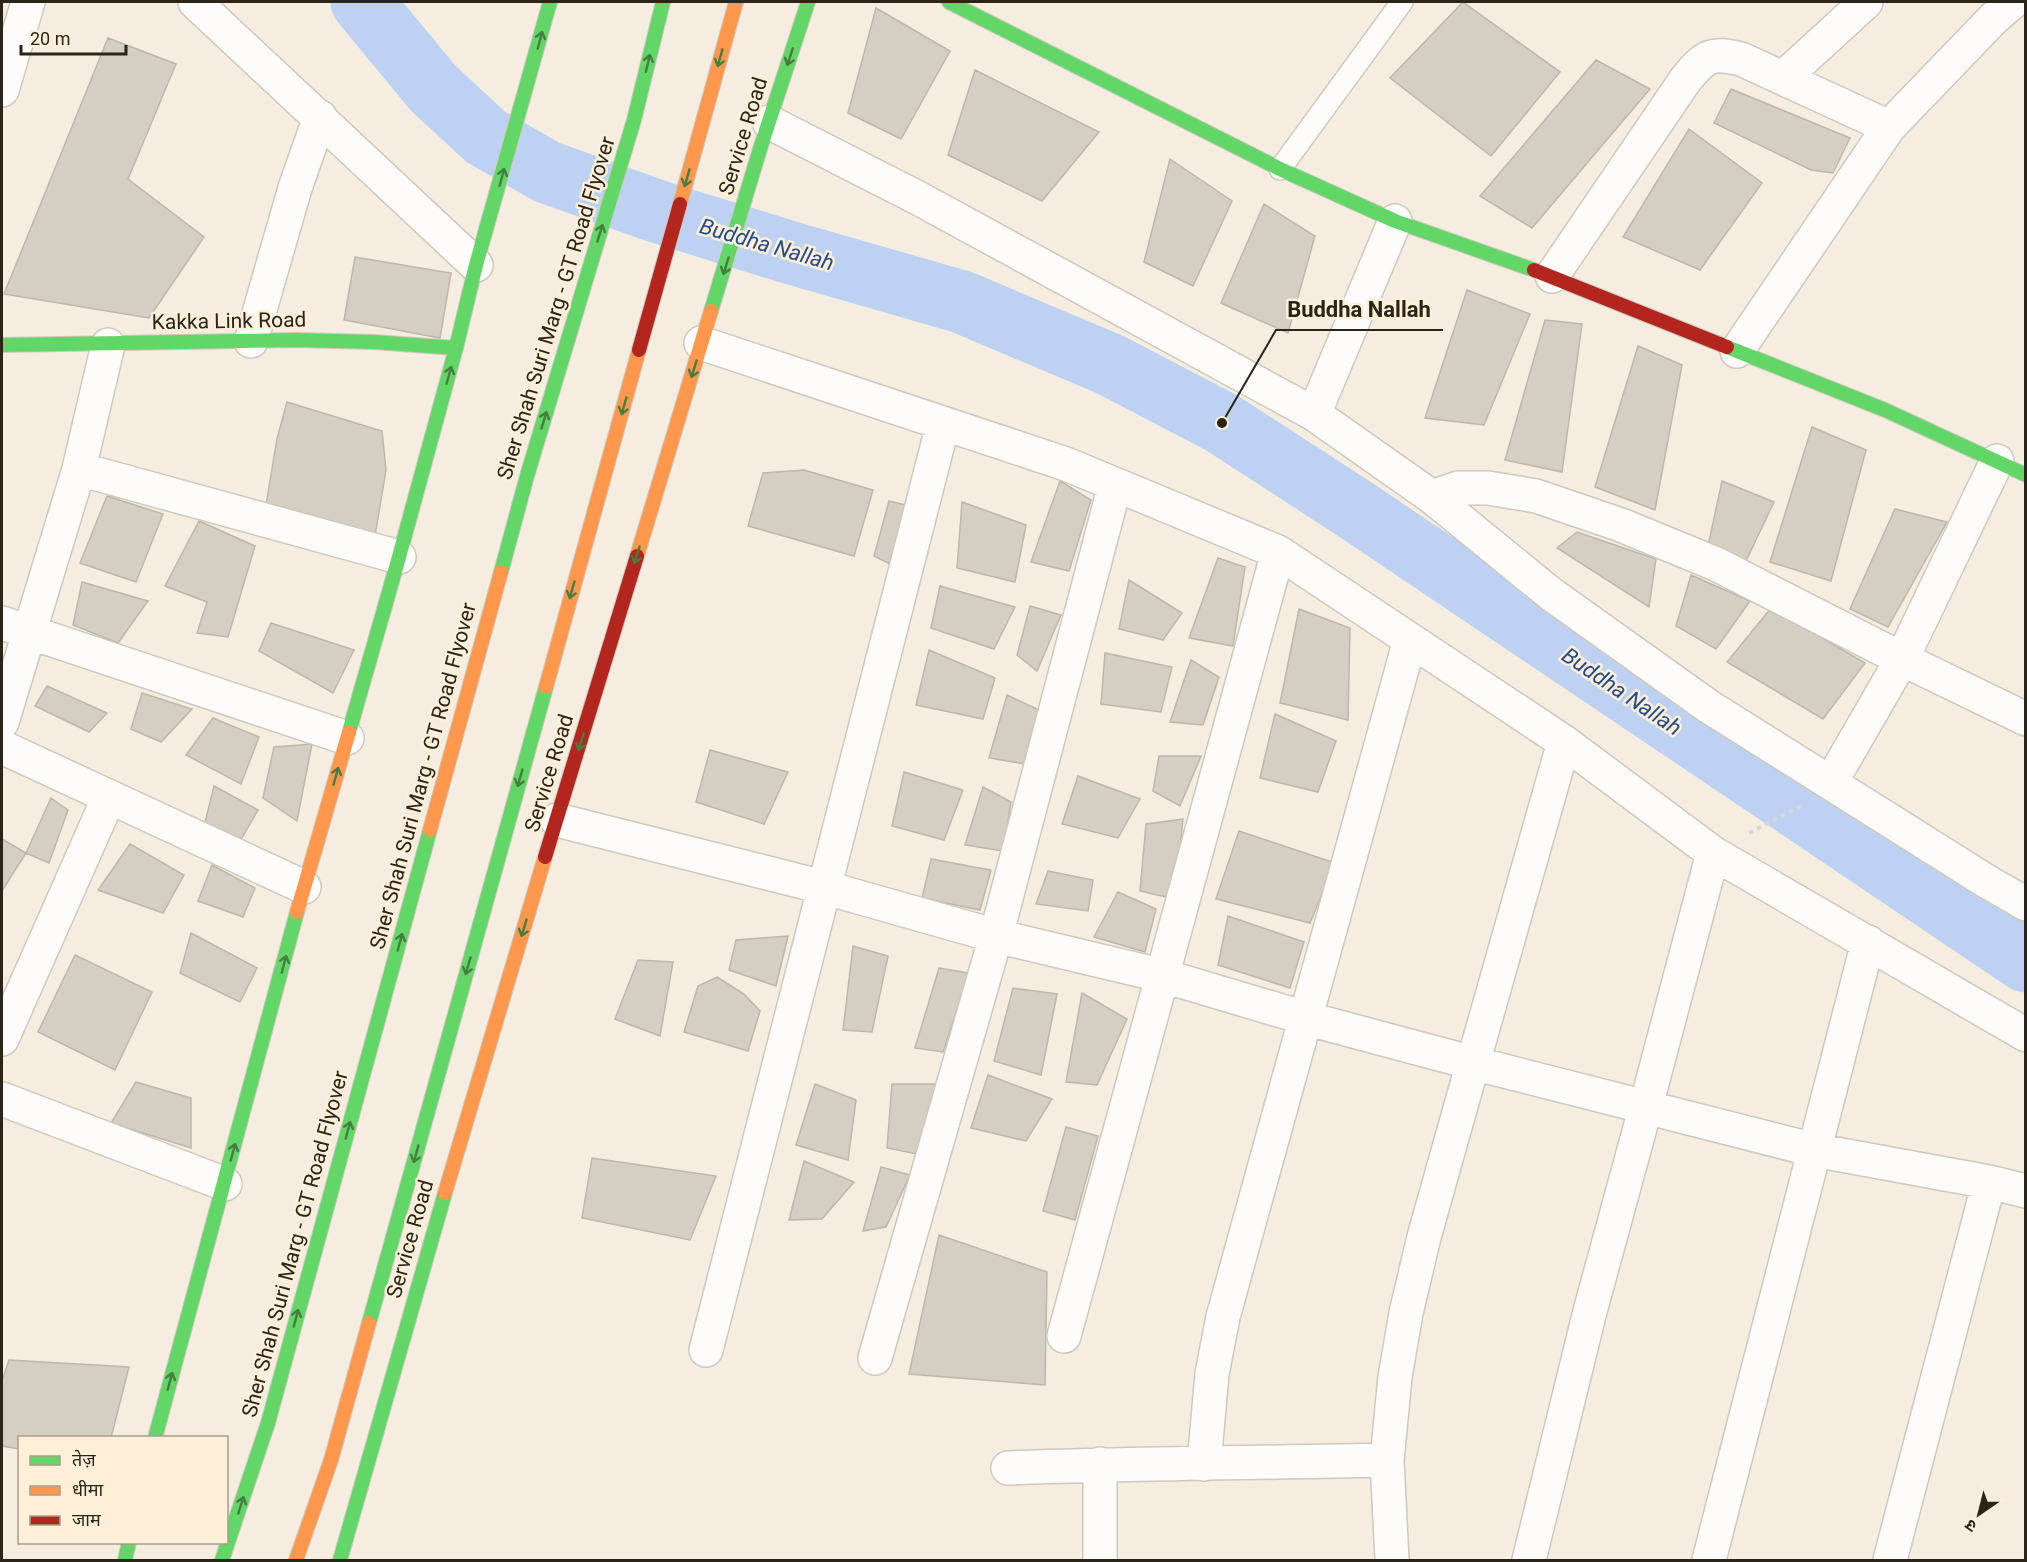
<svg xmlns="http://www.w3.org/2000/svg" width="2027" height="1562" viewBox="0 0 2027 1562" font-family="Roboto,'Noto Sans Devanagari',sans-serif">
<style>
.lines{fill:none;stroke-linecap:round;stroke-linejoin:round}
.river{stroke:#bdd2f3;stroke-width:63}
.building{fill:#d5cec2;stroke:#bdb7ac;stroke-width:1.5}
.lane-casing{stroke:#cfc8bd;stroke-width:24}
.street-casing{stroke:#cfc8bd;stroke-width:36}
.fast-casing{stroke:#cfc8bd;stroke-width:16}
.slow-casing{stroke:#cfc8bd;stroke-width:16}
.jam-casing{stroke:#cfc8bd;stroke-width:16}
.path{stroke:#d9d7d3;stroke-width:4;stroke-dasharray:4.5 4.5;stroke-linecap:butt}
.lane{stroke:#fefcfa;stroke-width:21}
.street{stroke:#fefcfa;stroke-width:33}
.fast{stroke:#63d668;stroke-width:14}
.slow{stroke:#ff974d;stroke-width:14}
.jam{stroke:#b3261e;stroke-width:14}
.oneway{stroke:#467d40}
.labels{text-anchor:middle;stroke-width:5;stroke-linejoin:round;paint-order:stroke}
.street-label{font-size:21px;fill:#2a2419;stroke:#fdefd8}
.water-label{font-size:22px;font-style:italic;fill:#254b8a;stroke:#fdefd8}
.leader{fill:none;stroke:#2a2419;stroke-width:2}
.callout-dot{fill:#2a2419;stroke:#fdefd8;stroke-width:2}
.callout-label{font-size:22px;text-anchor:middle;font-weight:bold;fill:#2a2419;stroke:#fdefd8;stroke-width:5;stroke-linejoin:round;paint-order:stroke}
</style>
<rect width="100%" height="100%" fill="#f5ede0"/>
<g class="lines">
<path class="river" d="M362,2L433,88L486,137L547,172L659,212L795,254L962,302L1111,365L1222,423L1359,512L2026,961"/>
</g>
<path class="building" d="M1463,2L1560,72L1491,156L1390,78Z
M876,8L950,51L901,139L848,113Z
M108,38L176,64L128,179L204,237L149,318L4,294Z
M1596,60L1650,89L1532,228L1480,196Z
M975,70L1099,132L1042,201L948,155Z
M1731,89L1850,138L1833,173L1811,170L1714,123Z
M1689,129L1762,183L1700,270L1623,237Z
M1170,159L1232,201L1193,286L1144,262Z
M1264,204L1315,236L1288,333L1221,303Z
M355,257L451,273L440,338L344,320Z
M1467,290L1530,314L1484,425L1425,418Z
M1545,320L1582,324L1562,472L1505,460Z
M1638,346L1682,365L1655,510L1595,487Z
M287,402L382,431L386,470L375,536L264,517L277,439Z
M1812,427L1866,450L1831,581L1770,562Z
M804,470L873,490L854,556L748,526L763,473Z
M1060,481L1091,500L1069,571L1031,562Z
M1722,481L1774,502L1746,561L1708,546Z
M107,496L163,514L136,582L80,563Z
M889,501L910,506L890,564L874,556Z
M962,502L1026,525L1015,582L957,568Z
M1895,509L1947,522L1888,627L1850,609Z
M199,521L255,546L228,637L197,633L207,602L165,586Z
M1577,532L1656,559L1649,607L1557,548Z
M1218,558L1245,567L1233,646L1189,638Z
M1691,575L1750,601L1716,649L1676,626Z
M1129,580L1182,613L1163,640L1119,629Z
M82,582L148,601L118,643L73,625Z
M940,586L1015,607L994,649L931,628Z
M1030,606L1061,615L1037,671L1017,655Z
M1771,608L1865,663L1823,719L1727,662Z
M1299,609L1350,628L1348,720L1280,703Z
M271,623L354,650L333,693L259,651Z
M929,650L995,678L983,719L916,705Z
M1105,653L1172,667L1161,712L1101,704Z
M1191,660L1219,677L1203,725L1170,722Z
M47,686L107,713L89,732L35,706Z
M142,693L192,709L161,742L131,729Z
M1007,695L1039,710L1025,764L989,758Z
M1275,714L1336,741L1318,792L1260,778Z
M213,718L259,737L241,784L186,755Z
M312,744L297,821L263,798L274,747Z
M710,750L788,772L764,824L696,802Z
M1159,756H1201L1180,806L1153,791Z
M904,772L963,790L944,840L892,826Z
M1078,776L1140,799L1118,838L1062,824Z
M214,786L258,810L239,843L204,826Z
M983,787L1011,802L1003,851L965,845Z
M51,798L68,810L49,863L26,853Z
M1183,819L1175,899L1140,891L1146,824Z
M1239,831L1335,863L1310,923L1216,899Z
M2,839L26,853L2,891Z
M130,844L184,875L163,913L98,890Z
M931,859L991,870L980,910L922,898Z
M212,865L255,888L243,917L198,901Z
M1048,871L1093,880L1088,911L1036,904Z
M1118,892L1156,909L1145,952L1094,937Z
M1228,916L1304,942L1290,988L1218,965Z
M191,933L257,968L240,1002L180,973Z
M788,936L776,986L729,970L736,940Z
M853,946L888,956L872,1032L843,1030Z
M75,955L152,992L115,1070L38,1032Z
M638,960L673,962L660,1036L615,1019Z
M939,968L969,973L943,1052L915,1048Z
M717,977L744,994L760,1011L748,1051L684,1032L698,986Z
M1013,988L1057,994L1041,1075L994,1061Z
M1082,993L1127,1019L1097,1085L1066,1082Z
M988,1075L1052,1099L1026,1141L971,1128Z
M136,1082L191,1098V1148L111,1123Z
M815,1084L856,1100L848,1160L796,1145Z
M892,1084H942L917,1154L887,1148Z
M1066,1127L1098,1136L1075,1220L1043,1211Z
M592,1158L716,1176L690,1240L582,1218Z
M804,1161L854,1182L822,1219L789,1220Z
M881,1167L910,1175L886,1227L863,1231Z
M939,1235L1047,1272L1045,1385L909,1374Z
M9,1360L129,1367L111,1438H20V1449L2,1446V1381Z"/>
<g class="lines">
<defs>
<path id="lane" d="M1280,169L1402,2"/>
<path id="street" d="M195,2L476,265
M1783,78L1866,2
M2,90L28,2
M769,122L918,198L1314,414L1432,497L1551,594L1708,706L1986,881L2026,904
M1552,276L1686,79C1706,55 1711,52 1741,59L1889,127
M251,341L295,188L320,117
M701,343L1066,464L1278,552L1564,742L1713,853L2026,1035
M1737,351L1889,127L1994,18L2013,2
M1314,414L1395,221
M79,469L399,557
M1432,497L1458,488H1488L1536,496L1621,525L1716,564L1902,659L2026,719
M2,623L347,738
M2,722L79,469L108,345
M2,747L304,887
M1831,782L1902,659L1997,461
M557,820L823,887L996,936L1164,976L1305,1018L1473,1063L1814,1150L1989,1182L2026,1191
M2,1039L109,797
M2,1099L225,1184
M1064,1336L1278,552
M706,1350L943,424
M875,1358L996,936L1115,485
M1100,1464V1560
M1204,1464L1212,1374L1223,1317L1410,640
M1008,1468C1134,1463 1261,1463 1387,1460
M1392,1560L1387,1460L1395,1377L1406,1313L1424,1237L1473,1063L1564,742
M1529,1560L1589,1315L1646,1106L1713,853
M1709,1560L1868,942
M1890,1560L1989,1182"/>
<path id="fast" d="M949,2L1280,169L1395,221L1534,270
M711,311L760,149L808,2
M2,345L296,340L374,342L456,348
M1727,347L1885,410L2026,475
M501,572L527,476L634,120L663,2
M349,732L399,557L456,348L476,265L550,2
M369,1323L546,687
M155,1438L297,912
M125,1560L129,1542
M222,1560L268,1423L430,830
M340,1560L445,1193"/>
<path id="slow" d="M680,204L736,2
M637,556L711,311
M546,687L639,350
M430,830L501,572
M297,912L349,732
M445,1193L545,857
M296,1560L331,1460L369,1323"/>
<path id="jam" d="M1534,270L1727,347
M639,350L680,204
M545,857L637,556"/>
</defs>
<use href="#lane" class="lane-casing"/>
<use href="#street" class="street-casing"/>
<use href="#fast" class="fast-casing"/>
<use href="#slow" class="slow-casing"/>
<use href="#jam" class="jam-casing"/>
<path class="path" d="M1749,833L1803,805"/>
<use href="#lane" class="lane"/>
<use href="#street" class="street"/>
<use href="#fast" class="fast"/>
<use href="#slow" class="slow"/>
<use href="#jam" class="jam"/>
</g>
<defs><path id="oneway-shaft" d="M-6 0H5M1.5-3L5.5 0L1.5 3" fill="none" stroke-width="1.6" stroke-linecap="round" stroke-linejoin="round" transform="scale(1.5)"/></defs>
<g class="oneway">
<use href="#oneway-shaft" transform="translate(540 40) rotate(-75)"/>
<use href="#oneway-shaft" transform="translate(790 57) rotate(108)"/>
<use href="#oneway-shaft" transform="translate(720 58) rotate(106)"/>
<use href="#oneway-shaft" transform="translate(648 63) rotate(-76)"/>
<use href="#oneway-shaft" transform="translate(502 177) rotate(-75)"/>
<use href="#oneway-shaft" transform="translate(687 178) rotate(106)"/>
<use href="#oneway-shaft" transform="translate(600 233) rotate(-73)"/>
<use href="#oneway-shaft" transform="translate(726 266) rotate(107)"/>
<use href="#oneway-shaft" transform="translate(694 369) rotate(107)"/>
<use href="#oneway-shaft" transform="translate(449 375) rotate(-74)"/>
<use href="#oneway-shaft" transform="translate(624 406) rotate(106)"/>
<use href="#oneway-shaft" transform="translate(544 420) rotate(-73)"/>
<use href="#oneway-shaft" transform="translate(637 555) rotate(107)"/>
<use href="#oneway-shaft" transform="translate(572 590) rotate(106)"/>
<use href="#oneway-shaft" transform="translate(581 742) rotate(107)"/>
<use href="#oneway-shaft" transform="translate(336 776) rotate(-74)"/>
<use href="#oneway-shaft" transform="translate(520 778) rotate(106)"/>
<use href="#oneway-shaft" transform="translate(524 928) rotate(107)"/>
<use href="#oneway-shaft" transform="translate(400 942) rotate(-75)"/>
<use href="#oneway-shaft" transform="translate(284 964) rotate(-75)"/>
<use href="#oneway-shaft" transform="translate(468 966) rotate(106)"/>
<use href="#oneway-shaft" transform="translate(348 1130) rotate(-75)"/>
<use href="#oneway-shaft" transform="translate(233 1152) rotate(-75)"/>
<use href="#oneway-shaft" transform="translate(416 1154) rotate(106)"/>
<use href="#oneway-shaft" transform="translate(296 1318) rotate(-75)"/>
<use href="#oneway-shaft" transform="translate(170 1381) rotate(-75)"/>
<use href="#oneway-shaft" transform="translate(241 1505) rotate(-72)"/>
</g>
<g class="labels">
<g class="street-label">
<text transform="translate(743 136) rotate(-73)" y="7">Service Road</text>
<text transform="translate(556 308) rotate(-73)" y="7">Sher Shah Suri Marg - GT Road Flyover</text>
<text transform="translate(229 321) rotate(-1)" y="7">Kakka Link Road</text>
<text transform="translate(549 773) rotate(-73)" y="7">Service Road</text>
<text transform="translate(423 776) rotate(-75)" y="7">Sher Shah Suri Marg - GT Road Flyover</text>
<text transform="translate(410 1239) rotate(-74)" y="7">Service Road</text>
<text transform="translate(295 1244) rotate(-75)" y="7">Sher Shah Suri Marg - GT Road Flyover</text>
</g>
<g class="water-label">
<text transform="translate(767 244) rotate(16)" y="8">Buddha Nallah</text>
<text transform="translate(1622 691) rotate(34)" y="8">Buddha Nallah</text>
</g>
</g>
<path class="leader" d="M1222 423L1276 330H1443"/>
<circle class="callout-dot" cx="1222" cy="423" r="6"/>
<g class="callout-label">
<text x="1359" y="317">Buddha Nallah</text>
</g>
<rect width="2027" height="1562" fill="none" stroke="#2a2419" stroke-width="6"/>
<rect x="18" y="1436" width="210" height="108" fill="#fdefd8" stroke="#a99e8c" stroke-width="1.5"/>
<rect x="30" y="1456" width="30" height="9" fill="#63d668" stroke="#a99e8c" stroke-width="1.5"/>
<text x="72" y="1466" font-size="18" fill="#2a2419">तेज़</text>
<rect x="30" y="1486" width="30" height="9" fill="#ff974d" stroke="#a99e8c" stroke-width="1.5"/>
<text x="72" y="1496" font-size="18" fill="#2a2419">धीमा</text>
<rect x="30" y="1516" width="30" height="9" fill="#b3261e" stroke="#a99e8c" stroke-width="1.5"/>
<text x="72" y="1526" font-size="18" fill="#2a2419">जाम</text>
<g transform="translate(1979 1514) rotate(215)" stroke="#fdefd8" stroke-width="4.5" paint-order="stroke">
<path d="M0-4.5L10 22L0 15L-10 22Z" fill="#2a2419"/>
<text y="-9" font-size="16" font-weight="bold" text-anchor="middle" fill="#2a2419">उ</text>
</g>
<path d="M21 45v9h105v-9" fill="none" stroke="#2a2419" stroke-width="3"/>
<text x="30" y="45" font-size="18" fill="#2a2419" stroke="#fdefd8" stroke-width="4.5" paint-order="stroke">20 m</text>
</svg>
